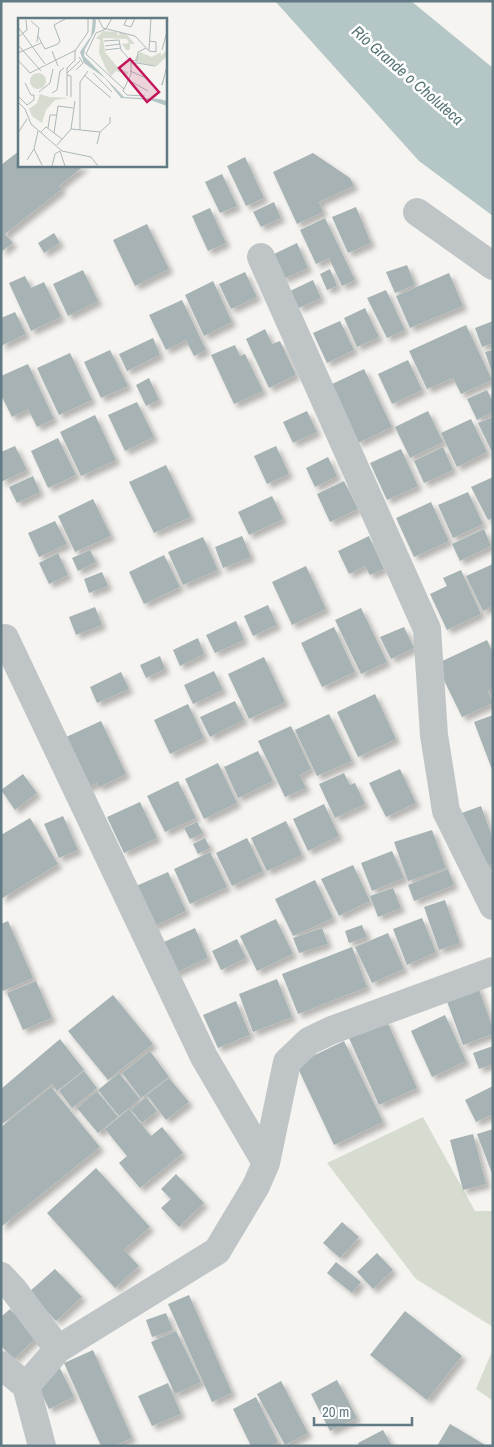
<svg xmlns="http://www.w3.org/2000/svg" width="494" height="1447" viewBox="0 0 494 1447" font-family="'Archivo Narrow',sans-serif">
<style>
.green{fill:#d7dcd1}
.water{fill:#b5c6c7}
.building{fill:#a6b2b4;filter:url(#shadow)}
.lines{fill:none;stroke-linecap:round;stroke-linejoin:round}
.minor{stroke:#bfc5c7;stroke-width:28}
.labels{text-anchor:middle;stroke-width:5;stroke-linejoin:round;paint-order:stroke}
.water-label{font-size:16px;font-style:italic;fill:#597679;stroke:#fff}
.inset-road{fill:none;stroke:#adb8ba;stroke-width:1}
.view{fill:#c2185b;fill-opacity:0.15;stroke:#c2185b;stroke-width:2.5}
.inset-edge{fill:none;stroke:#627a83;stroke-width:2.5}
</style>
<defs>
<filter id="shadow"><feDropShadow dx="4.5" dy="4.5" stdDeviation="2.5" flood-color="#0004"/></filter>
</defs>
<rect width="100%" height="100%" fill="#f5f4f0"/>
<path class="green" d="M423,1117L475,1211H493V1327L416,1279L327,1163Z
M493,1349V1401L476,1389Z"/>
<path class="water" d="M275,1H411L493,68V216L419,161Z"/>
<path class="building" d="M19,151V165H85L59,186L62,189L5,234L13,243L1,252V165Z
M313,153L350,178L354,186L319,202L323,212L297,224L273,172Z
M245,157L264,198L246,206L227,166Z
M222,174L237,206L220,213L205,182Z
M274,202L281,218L261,227L253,212Z
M356,207L371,243L348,253L332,217Z
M210,208L226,243L208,251L192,216Z
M325,218L355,280L342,286L329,258L316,264L300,230Z
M147,224L169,269L135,286L113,240Z
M54,233L60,243L44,253L38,243Z
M297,243L308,268L283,279L272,255Z
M407,265L415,285L395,293L386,272Z
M330,269L337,286L327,290L320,274Z
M83,270L98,301L68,316L53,284Z
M245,272L257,297L231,309L219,284Z
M449,273L463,306L410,328L396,296Z
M25,276L31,288L44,282L61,317L31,331L9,283Z
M313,280L321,298L299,308L290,291Z
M213,281L232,322L204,336L185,295Z
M386,290L405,330L387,338L367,298Z
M182,300L206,350L194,356L186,340L166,350L149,315Z
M365,308L379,337L357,347L344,318Z
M15,312L26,334L1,346V318Z
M340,321L354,350L327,363L313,333Z
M493,321V343L482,347L475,328Z
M466,325L492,380L461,394L453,378L427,389L409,351Z
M265,329L272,344L280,341L296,375L269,388L246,339Z
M153,338L160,355L127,371L119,354Z
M235,345L240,356L245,354L263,391L234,404L211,355Z
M110,350L128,386L101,398L84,362Z
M493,350V372H492L485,352Z
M70,353L92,400L59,415L37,368Z
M408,360L422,390L392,404L378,374Z
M28,364L54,419L37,427L28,409L12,417L1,395V376Z
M364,369L392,427L358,443L330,385Z
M149,378L159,400L146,406L136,385Z
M487,390L493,402V412L477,420L467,399Z
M137,402L154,437L125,451L108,415Z
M307,411L317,432L293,443L283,422Z
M428,411L443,442L410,458L395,427Z
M95,415L116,460L81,476L60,432Z
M493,417V454L478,423Z
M471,419L487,452L457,467L441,433Z
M58,438L76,475L48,488L31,451Z
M15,446L27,470L1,482V452Z
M276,446L289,474L267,484L254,456Z
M443,447L453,470L424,483L414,461Z
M401,449L418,486L387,500L370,463Z
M328,457L337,476L315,487L306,468Z
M166,465L191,517L154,533L129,482Z
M33,476L40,492L17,503L9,487Z
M493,477V518L488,520L471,487Z
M344,481L358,509L330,522L317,494Z
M468,492L483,524L453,538L438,505Z
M272,496L283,519L249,535L238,512Z
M93,499L111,536L75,552L58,516Z
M431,502L449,541L414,557L396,518Z
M55,521L67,544L39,557L28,533Z
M484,529L491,546L460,561L452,544Z
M242,536L251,557L223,568L215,547Z
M369,536L384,569L370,575L365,566L349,574L338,551Z
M203,537L218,570L183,585L168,552Z
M90,550L96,562L78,571L72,558Z
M58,553L68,575L49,584L39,563Z
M164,555L180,587L144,604L129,572Z
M493,564V606L483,611L466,576Z
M306,566L326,609L292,625L272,582Z
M461,570L481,614L447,630L430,594L447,586L443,578Z
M102,572L108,586L89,593L84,579Z
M268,605L277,625L253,636L244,616Z
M95,607L102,625L76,635L69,617Z
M361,608L387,662L361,674L335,620Z
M236,621L244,640L215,653L206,635Z
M334,627L355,672L322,687L301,643Z
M404,627L414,648L391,659L380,637Z
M198,638L204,654L180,666L173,650Z
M487,640L493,653V688L488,691L493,703L462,717L436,664Z
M160,656L165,669L146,678L140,665Z
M264,657L285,702L249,719L228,674Z
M214,671L223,690L193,704L184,685Z
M121,672L129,689L97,703L90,687Z
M375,694L396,739L358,757L337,712Z
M235,701L244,720L210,737L200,717Z
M188,704L204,738L170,754L154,720Z
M329,714L352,761L317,776L295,730Z
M493,715V772L474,722Z
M101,721L126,774L99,787L97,783L82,790L64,738Z
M291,726L311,769L300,775L306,788L285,797L258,741Z
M258,751L273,781L238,798L224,767Z
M218,763L237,803L204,819L185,779Z
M400,769L416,803L386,817L369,783Z
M344,773L350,785L355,783L365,804L335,818L319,784Z
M23,774L37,793L15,810L1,790Z
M178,781L196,818L165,832L147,796Z
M140,802L157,838L124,853L107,817Z
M324,804L339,836L308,851L293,819Z
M481,806L493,839V864L477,869L459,814Z
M63,816L78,850L59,858L44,824Z
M30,818L58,864L1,899V835Z
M286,821L302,855L267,871L251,838Z
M197,822L203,833L190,839L184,828Z
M432,830L446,868L408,881L394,842Z
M205,838L210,848L198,854L193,844Z
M247,838L263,871L232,886L216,853Z
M392,851L404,878L372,891L361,863Z
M210,852L227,887L190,904L174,869Z
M353,865L370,901L339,916L321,879Z
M448,869L454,885L414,901L408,885Z
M168,872L186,911L152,927L134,887Z
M315,880L333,918L293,936L275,899Z
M393,888L401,908L378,917L370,896Z
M445,900L460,943L439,950L424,907Z
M422,918L436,952L407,965L393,929Z
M276,919L293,954L257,971L240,936Z
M8,921L33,978L3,991L1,987V924Z
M362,925L367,937L349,943L345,931Z
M195,928L208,958L168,976L155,946Z
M322,928L328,944L299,953L293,938Z
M388,933L404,969L372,983L355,947Z
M237,939L246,958L221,970L212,951Z
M352,947L367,987L298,1014L282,974Z
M277,979L292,1017L253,1032L239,994Z
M36,981L52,1018L23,1030L7,993Z
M477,984L493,1029V1034L463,1045L445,996Z
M113,995L153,1044L108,1080L68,1031Z
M236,1001L250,1035L218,1048L203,1015Z
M445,1015L466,1061L432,1077L411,1031Z
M386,1019L417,1088L379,1105L348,1036Z
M60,1039L84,1070L57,1091L52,1084L1,1125V1089Z
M344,1041L383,1122L334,1145L296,1064Z
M493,1046V1064L479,1069L473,1053Z
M150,1051L169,1077L141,1098L122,1073Z
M84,1071L97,1088L72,1108L59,1091Z
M119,1073L140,1099L119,1116L98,1090Z
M169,1078L189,1102L166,1120L147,1095Z
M493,1086V1114L476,1122L465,1100Z
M51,1087L100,1147L1,1227V1127Z
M97,1091L118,1117L98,1133L77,1108Z
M146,1097L157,1111L142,1123L131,1110Z
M129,1109L151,1136L162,1127L183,1153L140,1188L119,1163L127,1156L105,1129Z
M493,1129V1176L477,1134Z
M473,1134L486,1184L463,1190L450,1140Z
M96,1168L150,1227L124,1250L139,1266L115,1288L47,1213Z
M176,1174L204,1203L179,1227L161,1208L171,1199L161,1189Z
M342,1222L359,1237L340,1258L323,1243Z
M377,1253L393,1270L373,1289L357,1272Z
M336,1262L361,1282L352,1293L327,1273Z
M55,1269L82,1297L56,1321L29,1292Z
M189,1295L232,1393L212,1402L168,1304Z
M10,1309L37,1337L14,1359L1,1346V1317Z
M405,1311L462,1356L427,1400L370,1355Z
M166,1313L173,1330L152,1337L146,1320Z
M176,1331L201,1382L175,1394L151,1342Z
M93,1350L132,1438L114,1446H101L64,1363Z
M60,1368L74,1397L49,1409L35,1380Z
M337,1380L357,1418L330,1431L311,1394Z
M281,1381L308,1433L285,1445L257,1394Z
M168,1383L181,1414L152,1426L138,1396Z
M256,1397L278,1442L270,1446H251L233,1409Z
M450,1424L487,1446H437Z
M383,1430L392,1446H359L358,1443Z"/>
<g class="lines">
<path class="minor" d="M417,212L493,266
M261,257L427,629L434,735L446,811L493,906
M5,638L204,1057L266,1163
M1,1276L14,1290L58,1349
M1,1365L26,1386L42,1446
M26,1386L58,1349L217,1251L256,1186L266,1163L287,1062L309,1041L332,1030L493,971"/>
</g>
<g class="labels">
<g class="water-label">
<text transform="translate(408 75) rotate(41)" y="6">Río Grande o Choluteca</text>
</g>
</g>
<g transform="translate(18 18)">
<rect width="149" height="149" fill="#f5f4f0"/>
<path d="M85,13L99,14L100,19L102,14L108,16L117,26H112V32H108L104,26L111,25L109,21L85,20L87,34L101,51L110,54L109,57L98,53L93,58L89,53L81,35L82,22L78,20ZM149,31V38L139,48L118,44L117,40L122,34L134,39L143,34V38ZM12 63a8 8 0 1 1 16 0a8 8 0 1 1-16 0ZM22,76L31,79L51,80L37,82L28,92L24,105L14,98L11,91L19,85Z" fill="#d7dcd1"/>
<path d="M75,0L78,2L77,13L67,31L66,38L106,79L142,81L149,83V88L132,82L103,80L87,60L66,45L62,34L73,18Z" fill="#b5c6c7"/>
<path class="inset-road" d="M80,0L85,10L117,18L131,33L138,34V24L131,23M94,0L88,11L78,15L68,36L106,71M109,0L106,7L113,9L117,0M13,3L21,10L19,24M0,9L27,46M20,18L27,31L40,26L42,23L36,7L49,0M0,19L9,12L8,2M86,23L101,22L103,32L113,43M0,27L23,53M87,28L102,26M87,32L103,30M131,32L133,0M144,32L148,17M34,33L40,48M0,35L23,25M0,42L12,55L58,32M113,43V56L105,73L109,77L127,78M114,43L119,42L120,34L128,30M113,44L137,48M58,52L65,45L61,39M112,53L128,60M49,55L62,43M75,55L94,74M49,57L53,58V79M66,57L93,80M110,62L130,73M145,63L144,67L149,48M21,74L32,65L35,51M34,75L39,72L42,53L46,50M0,78L9,87L16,82V77H13L7,65M49,78V50L57,42V33L70,14V0M0,84L7,91L13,106L44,133L73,139L80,148M30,110L32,97H38M53,111L57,83M62,112V64L70,53M23,114L28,109L44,121M0,115L9,101M36,115L40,88L55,90M79,126L82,114L92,105V99M39,127L53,111L82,114M16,131L24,147M42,133L47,148M9,142L16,131L20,113M34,148L37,136L42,133"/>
<path class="view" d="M112,41L141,74L129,84L101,50Z"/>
<rect width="149" height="149" class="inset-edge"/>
</g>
<rect width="494" height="1447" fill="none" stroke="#627a83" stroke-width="5"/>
<path d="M314 1417v8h98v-8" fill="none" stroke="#627a83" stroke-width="2.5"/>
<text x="322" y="1417" font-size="15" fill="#627a83" stroke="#ffffff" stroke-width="4" paint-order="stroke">20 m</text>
</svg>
